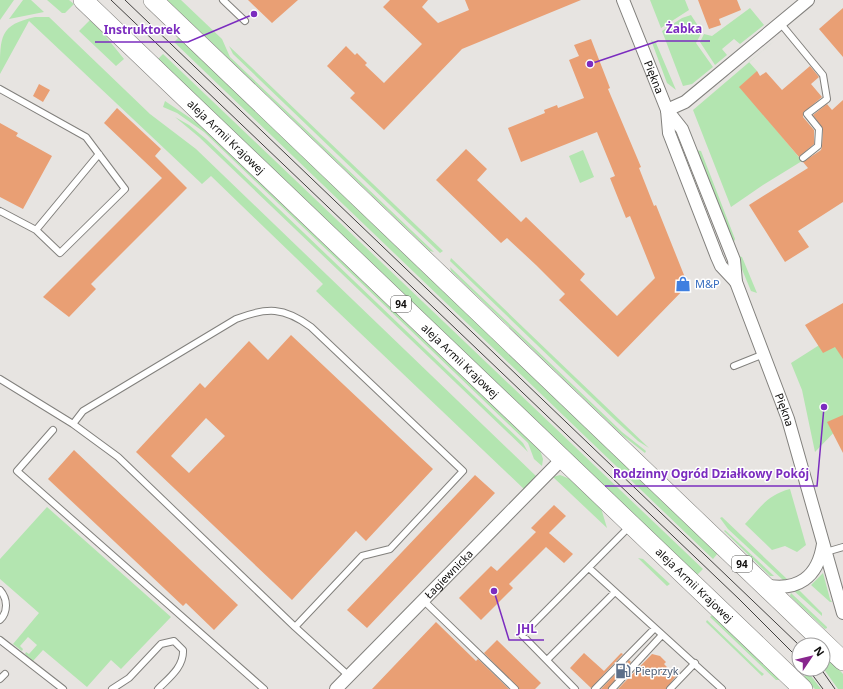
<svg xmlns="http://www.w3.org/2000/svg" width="843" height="689" viewBox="0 0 843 689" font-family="'Noto Sans',sans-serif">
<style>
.green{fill:#b3e5b0}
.building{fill:#e99f74;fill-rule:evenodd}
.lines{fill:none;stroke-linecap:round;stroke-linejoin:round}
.lane-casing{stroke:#82807d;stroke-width:8}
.street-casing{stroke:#82807d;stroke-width:14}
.primary-casing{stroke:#82807d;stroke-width:20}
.lane{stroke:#fff;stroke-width:6}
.street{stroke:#fff;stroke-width:12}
.primary{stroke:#fff;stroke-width:19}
.tram{stroke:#42403f;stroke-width:1}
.labels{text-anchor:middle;stroke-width:3;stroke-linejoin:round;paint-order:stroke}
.shield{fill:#fff;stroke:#565655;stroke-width:1}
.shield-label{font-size:10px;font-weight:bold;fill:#0e0d0c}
.street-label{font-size:11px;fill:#0e0d0c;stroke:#fff}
.shop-label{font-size:11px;fill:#366cbe;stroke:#fff;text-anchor:start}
.service-label{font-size:11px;fill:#4e5e75;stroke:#fff;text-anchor:start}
.leader{fill:none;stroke:#7b2cbf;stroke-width:1.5}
.callout-dot{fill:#7b2cbf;stroke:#fff;stroke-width:1.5}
.callout-label{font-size:12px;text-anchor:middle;font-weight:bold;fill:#7b2cbf;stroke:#fff;stroke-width:3;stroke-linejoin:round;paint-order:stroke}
</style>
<rect width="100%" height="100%" fill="#e7e4e1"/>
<path class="green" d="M0,0H14L0,20Z
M23,0H31L44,12L9,19Z
M47,0H69L74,4L65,13H62Z
M167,0H181L222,39L230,57L434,252L430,251Z
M650,0H685L689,10L661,28Z
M750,8L764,25L740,44L734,39L722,49L727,55L715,65L700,42L704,34L712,36Z
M691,15L702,32L696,43L713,67L692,84L683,86L662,31L682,18Z
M35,17H49L150,114L196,149L537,477L524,489L316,291L323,284L211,176L202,184L29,21L0,74C0,35 0,25 35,17Z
M90,20L103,33L124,59L116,66L79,31Z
M179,37L718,553L713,559L174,42Z
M651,40L656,43L676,90L667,83Z
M774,41L749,62L757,71L769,121L802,161L763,185L731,207L693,110Z
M229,46L443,251L440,253L233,54Z
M163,54L703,569L697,575L158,59Z
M165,101L199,124L213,137L540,450L543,459L542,466L534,459L528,443L204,132L177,113L163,107Z
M175,117L189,125L206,139L523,443L528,452L199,137Z
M583,150L594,177L580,183L569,156Z
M696,150L701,151L735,239L733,244Z
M736,255L742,257L757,293L751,291Z
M451,258L649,448L638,441L616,421L450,261Z
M450,267L622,432L646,451L645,453L622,435L451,271Z
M843,330V423L815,452L802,390L791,363Z
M560,475L570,479L601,508L607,528L553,477Z
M790,489L806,545L797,552L785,546L772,550L745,524C760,508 767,495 790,489Z
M47,507L171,617L121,669L111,660L87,687L43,650L33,661L25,654L26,652L29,654L37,645L28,637L20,646L23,649L22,651L13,644L39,613L0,579V559Z
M722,517L787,579L783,580L728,529L720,518Z
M725,530L773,575L774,576H770L724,531Z
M638,558L643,559L670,584L667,586Z
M823,573L830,599L832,602H830L811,585Z
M798,589L822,613V616L794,591Z
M791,593L827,627V628L825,629L790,596Z
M712,615L781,680H776L710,617Z
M707,620L760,671L764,674L762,676L706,622Z
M826,655L843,674V689H838L823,668V658Z
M808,672L821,689H815L803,678Z"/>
<path class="building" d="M248,0H298L272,23Z
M390,0H428L422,7L438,23L469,10L465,0H581L462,49L384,130L350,98L355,93L327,66L346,46L355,55L357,53L367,63L365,65L384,83L422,44L383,7Z
M698,0H737L741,10L719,19L721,25L709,29Z
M843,8V57L819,29Z
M591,39L610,88L608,89L641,167L639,168L654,206L656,205L688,285L618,357L559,300L565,294L536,265L507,238L501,243L436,180L466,149L487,169L477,180L521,222L526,217L555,245L585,274L580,280L617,316L655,278L630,216L626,218L610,178L615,176L597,132L521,162L508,128L545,113L544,110L557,105L558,108L584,98L569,60L579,56L574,45Z
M810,66L819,77L811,84L822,97L803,113V117L814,130V144L799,157L739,87L757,71L760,76L766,72L782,90Z
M39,84L50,90L43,102L33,96Z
M843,100V202L798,231L809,247L785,262L749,205L808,168L803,162L821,150L822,146L823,129L813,115L827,104L832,110Z
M117,108L161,149L155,156L187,188L91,284L96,289L69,317L43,297L162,178L104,123Z
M0,123L18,133L16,136L52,156L23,209L0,197Z
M843,303V359L835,347L823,353L805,325Z
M291,335L433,469L366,541L356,531L292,600L136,452L200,383L205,388L249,341L268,360ZM206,418L225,436L189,473L171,456Z
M843,415V453L827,422Z
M74,450L238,605L214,630L186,603L183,606L48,479Z
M475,475L495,493L367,628L347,610Z
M554,505L566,516L549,533L573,554L564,563L546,547L509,584L513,588L481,620L459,598L491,566L497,571L536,532L531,528Z
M436,622L476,661L478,659L509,689H372Z
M497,640L541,683L535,689H519L484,653Z
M584,653L604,671L621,653L623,654L591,688L570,668Z
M652,654L660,656L666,662L664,664L676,676L666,689H618Z
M629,660L631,662L608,689H601Z"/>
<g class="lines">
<defs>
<path id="lane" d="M223,0L245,21
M781,24L823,75L827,99L807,114L819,129L818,146L803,158
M0,89L86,137L125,189L60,253L36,230L0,211
M36,230L99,154
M734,366L764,354
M0,379L73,424L118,457L295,627L362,556L390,549L463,471L311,327C284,307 267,307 236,319L83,411L73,424
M53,430L17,471L264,689
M826,552L843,547
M589,568L722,689
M0,590C8,599 8,612 0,620
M423,600L515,689
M295,627L349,676
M0,640L63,689
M547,660L615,592
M0,679L5,674
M112,689L129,678L161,644L174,641L183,650C184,667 169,678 158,689
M575,689L522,635L630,526
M595,689L654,629
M612,689L662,635
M670,689L695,663"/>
<g id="street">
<path id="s1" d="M623,0L667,110L669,133L717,257L721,266L736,282"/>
<path id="s2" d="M667,110L682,129L734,260L736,282L788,419L843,613"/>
<path d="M667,110L685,102L808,0"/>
<path d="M764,585C798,592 818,577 823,544"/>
<path id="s3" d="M336,689L562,459"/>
</g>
<g id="primary">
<path id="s4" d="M83,0L803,689"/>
<path d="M153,0L843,661"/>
</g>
</defs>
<use href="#lane" class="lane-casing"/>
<use href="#street" class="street-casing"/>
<use href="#primary" class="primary-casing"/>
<use href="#lane" class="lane"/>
<use href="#street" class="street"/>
<use href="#primary" class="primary"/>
<path class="tram" d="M111,0L739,599L799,659
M125,0L799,645
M808,669L823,689
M821,669L835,689"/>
</g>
<defs>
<symbol id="shop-bare" viewBox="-9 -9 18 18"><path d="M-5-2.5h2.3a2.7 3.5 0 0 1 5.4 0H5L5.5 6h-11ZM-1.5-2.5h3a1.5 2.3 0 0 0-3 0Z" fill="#3f7fe0" stroke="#fff" stroke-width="2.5" paint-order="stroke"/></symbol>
<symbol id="fuel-bare" viewBox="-9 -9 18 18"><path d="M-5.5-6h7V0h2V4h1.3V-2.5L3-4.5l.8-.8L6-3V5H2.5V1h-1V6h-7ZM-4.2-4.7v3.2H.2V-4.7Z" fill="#5c6f8a" stroke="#fff" stroke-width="2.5" paint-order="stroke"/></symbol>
</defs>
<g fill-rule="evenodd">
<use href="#shop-bare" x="672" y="273" width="22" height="22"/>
<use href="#fuel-bare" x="612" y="660" width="22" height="22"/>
</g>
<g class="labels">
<g class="shield">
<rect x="391" y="296" width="20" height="16" rx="3"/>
<rect x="732" y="556" width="20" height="16" rx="3"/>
</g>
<g class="shield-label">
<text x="401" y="308">94</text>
<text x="742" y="568">94</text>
</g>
<g class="street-label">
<text dy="4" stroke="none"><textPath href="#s1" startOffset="83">Piękna</textPath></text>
<text dy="4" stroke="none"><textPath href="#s4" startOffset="198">aleja Armii Krajowej</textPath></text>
<text dy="4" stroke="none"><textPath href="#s4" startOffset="522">aleja Armii Krajowej</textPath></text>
<text dy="4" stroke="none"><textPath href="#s2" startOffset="324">Piękna</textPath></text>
<text dy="4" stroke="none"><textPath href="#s3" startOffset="161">Łagiewnicka</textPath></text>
<text dy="4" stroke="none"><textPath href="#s4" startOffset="846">aleja Armii Krajowej</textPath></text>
</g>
<g class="shop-label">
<text x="695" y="288">M&amp;P</text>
</g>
<g class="service-label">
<text x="635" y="675">Pieprzyk</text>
</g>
</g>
<path class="leader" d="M590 64L658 41H710M254 14L188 42H95M824 407L817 486H605M494 591L509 640H544"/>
<g class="callout-dot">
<circle cx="590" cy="64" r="4"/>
<circle cx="254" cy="14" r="4"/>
<circle cx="824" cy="407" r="4"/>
<circle cx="494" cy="591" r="4"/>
</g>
<g class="callout-label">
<text x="684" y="33">Żabka</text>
<text x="142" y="34">Instruktorek</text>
<text x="711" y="478">Rodzinny Ogród Działkowy Pokój</text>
<text x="527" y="633">JHL</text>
</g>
<g transform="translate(811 657) rotate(55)"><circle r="19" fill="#ffffff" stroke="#9f9e9e"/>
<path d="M0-3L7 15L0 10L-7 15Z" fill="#88268e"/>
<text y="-6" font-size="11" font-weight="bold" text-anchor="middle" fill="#0e0d0c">N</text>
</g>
</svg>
